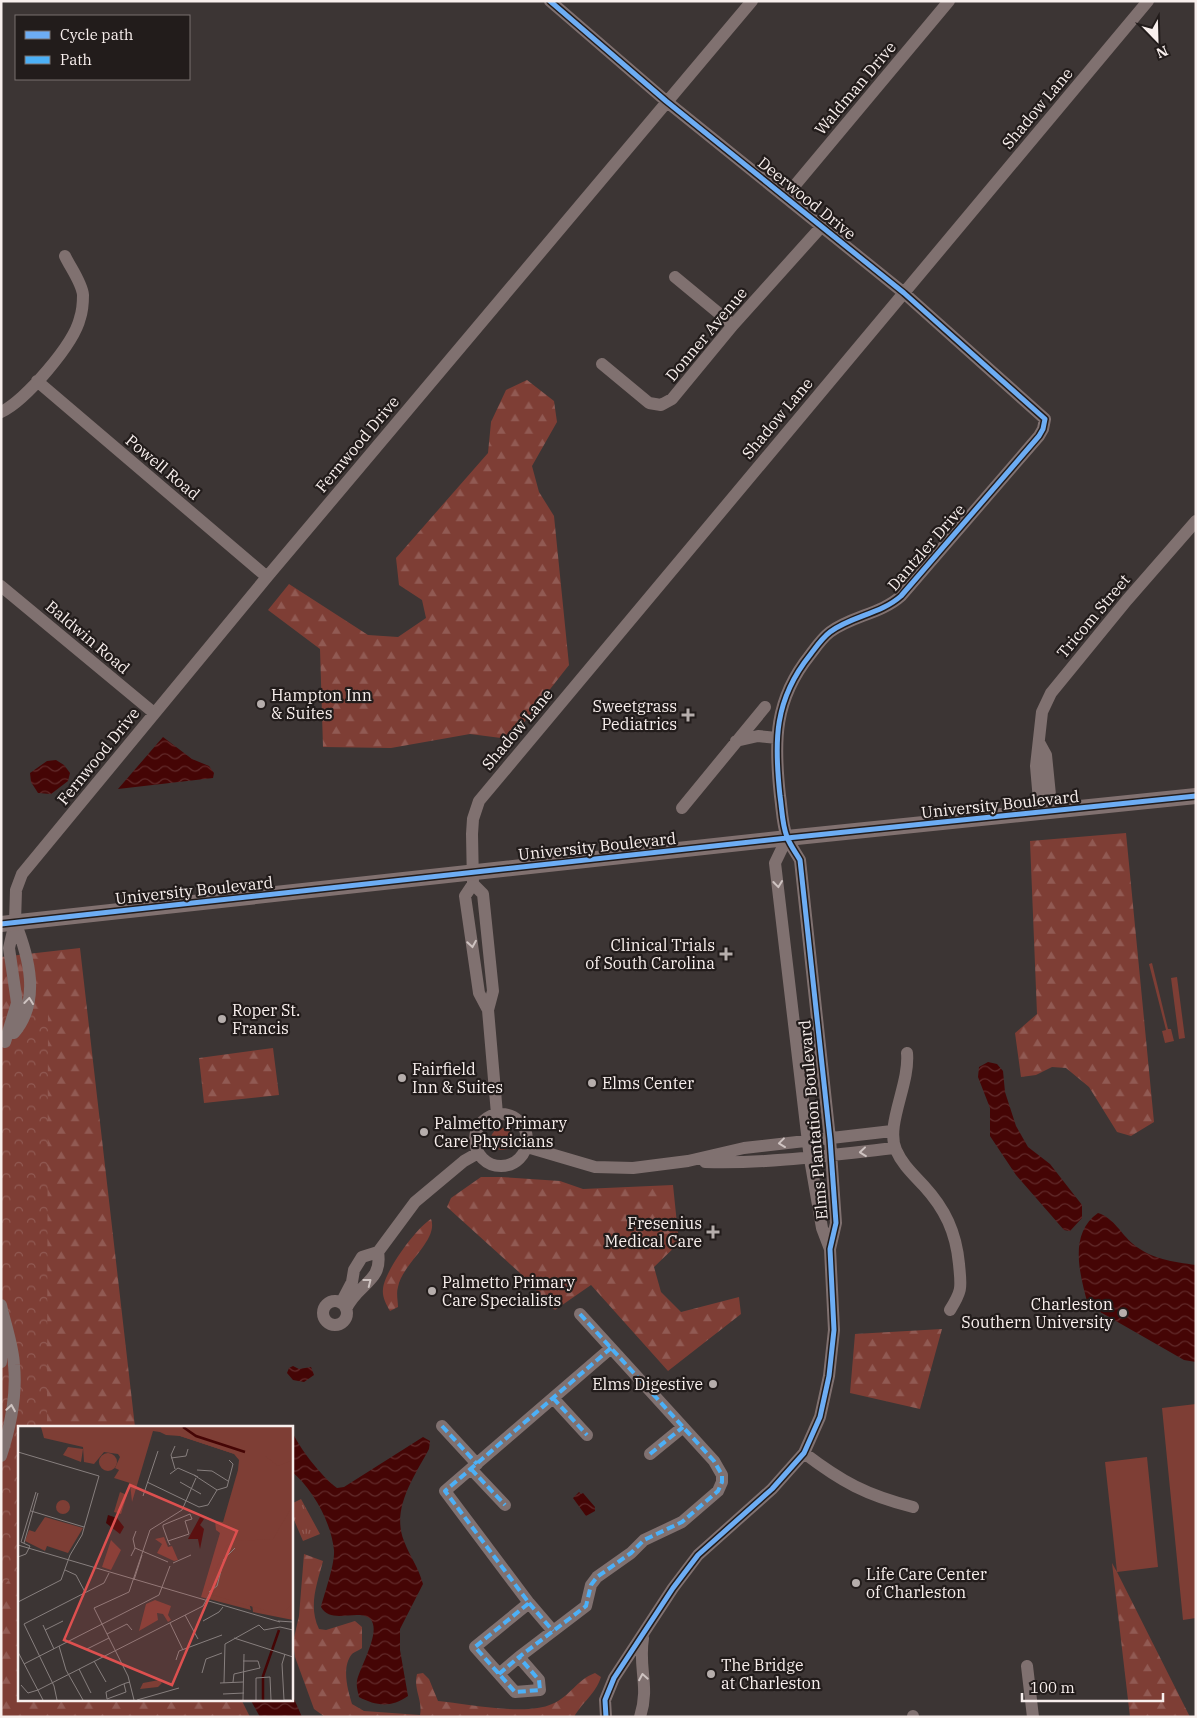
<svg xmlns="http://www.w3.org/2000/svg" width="1197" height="1718" viewBox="0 0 1197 1718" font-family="'IBM Plex Serif',serif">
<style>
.grass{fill:url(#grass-tufts)}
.forest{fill:url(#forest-firs)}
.park{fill:url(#park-crowns)}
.garden{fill:#7e3e35}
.water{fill:url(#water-waves)}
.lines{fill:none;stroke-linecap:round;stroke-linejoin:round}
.minor{stroke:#807170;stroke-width:12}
.major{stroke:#817170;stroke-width:16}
.quiet{stroke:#4cb0f7;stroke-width:4;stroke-dasharray:8 4;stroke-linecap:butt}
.cycleway-casing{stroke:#221c1b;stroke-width:8}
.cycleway{stroke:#6dadf4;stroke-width:5}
.oneway{stroke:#cec3c1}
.poi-dot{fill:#b6aeac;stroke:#221c1b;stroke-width:2}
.labels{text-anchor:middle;stroke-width:4.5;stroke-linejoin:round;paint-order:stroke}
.street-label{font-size:16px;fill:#f8efed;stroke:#221c1b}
.poi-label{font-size:16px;fill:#f8efed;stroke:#221c1b;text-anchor:start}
.inset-river{fill:none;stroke:#450505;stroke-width:2.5}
.inset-road{fill:none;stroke:#877f7e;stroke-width:1}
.view{fill:#dd504f;fill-opacity:0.15;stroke:#dd504f;stroke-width:2.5}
.inset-edge{fill:none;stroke:#f8efed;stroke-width:2.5}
</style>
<defs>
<pattern id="grass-tufts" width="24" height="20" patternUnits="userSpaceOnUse" patternTransform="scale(1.25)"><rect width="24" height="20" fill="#7e3e35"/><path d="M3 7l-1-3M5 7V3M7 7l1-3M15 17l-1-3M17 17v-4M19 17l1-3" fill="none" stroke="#915a53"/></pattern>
<pattern id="forest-firs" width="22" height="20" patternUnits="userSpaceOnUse" patternTransform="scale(1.25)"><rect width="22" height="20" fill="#7e3e35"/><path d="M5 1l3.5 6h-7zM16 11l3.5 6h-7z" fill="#915a53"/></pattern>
<pattern id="park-crowns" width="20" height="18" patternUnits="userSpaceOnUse" patternTransform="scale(1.25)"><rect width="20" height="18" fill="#7e3e35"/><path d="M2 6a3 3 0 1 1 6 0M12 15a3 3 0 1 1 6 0" fill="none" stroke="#915a53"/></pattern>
<pattern id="water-waves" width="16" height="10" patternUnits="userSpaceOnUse" patternTransform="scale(1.25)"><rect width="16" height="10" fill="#450505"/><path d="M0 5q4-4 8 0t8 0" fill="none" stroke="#612a2a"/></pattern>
</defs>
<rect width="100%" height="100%" fill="#3c3534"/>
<path class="grass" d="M491 1139a11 11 0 1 1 22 0a11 11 0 1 1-22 0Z
M301,1499L320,1534L303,1541L291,1513V1504Z"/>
<path class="forest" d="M527,380L554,401L557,422L532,466L539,492L554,516L569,665L522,725L501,738L470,734L391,748L323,747L320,649L268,610L289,584L368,635L398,637L426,618L422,600L399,585L396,558L488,453L491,422L506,390Z
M1126,833L1154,1122L1131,1136L1117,1132L1089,1087L1066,1068L1052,1067L1036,1075L1021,1077L1015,1033L1037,1014L1030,841Z
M80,948L135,1427H19V1699H241L250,1717H1V957Z
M273,1048L279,1095L204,1103L199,1058Z
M481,1177H501L560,1181L583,1189L673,1185L679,1243L654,1267L661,1292L681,1312L739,1297L741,1314L668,1371L591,1285L555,1310L520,1273L447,1207L451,1198Z
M431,1219C439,1240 402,1264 398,1287C396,1293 398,1301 398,1307L390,1311C386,1304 382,1297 383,1289C384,1272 416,1228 431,1219Z
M942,1329L920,1409L850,1393L855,1334Z
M304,1554L323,1561C317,1584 308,1606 319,1629L326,1630L355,1621L362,1627V1648C360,1650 354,1652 352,1654C341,1667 348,1691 352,1704L364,1711L420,1715C423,1700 413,1689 417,1674L423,1673L429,1679L438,1701C467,1704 527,1716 552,1704C571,1696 576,1680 595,1673L601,1677C595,1695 583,1701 574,1717H325L314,1709L295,1657L293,1642L299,1616Z
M1112,1563L1117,1572L1190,1717H1130Z"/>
<path class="park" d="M48,1011L47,1427H19V1568L1,1589V1017Z"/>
<path class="garden" d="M1152,963L1168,1029H1171L1174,1041L1165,1043L1162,1031L1166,1030L1149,964Z
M1177,977L1185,1038L1179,1039L1171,978Z
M1196,1404V1618L1183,1620L1162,1408Z
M1147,1457L1158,1567L1117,1572L1105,1462Z"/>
<path class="water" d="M163,737L192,759L209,766L214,773L213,778L118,789Z
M56,760L64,765L70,773L68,781L51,794L38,793L31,782L30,773L47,761Z
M988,1062L997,1064L1003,1071L1005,1092L1016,1126L1028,1147L1050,1164L1082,1205V1218L1070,1231L1064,1230L1016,1175L990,1136V1108L978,1077L979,1067Z
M1098,1213C1114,1218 1121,1234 1133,1244C1151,1259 1173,1262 1196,1265V1362L1184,1360L1088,1305C1080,1275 1068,1234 1098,1213Z
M293,1366L299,1369L311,1367L314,1375L304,1382L293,1380L287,1373L289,1368Z
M291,1429C298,1447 322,1477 337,1488L344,1487L423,1437L430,1441L429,1449C414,1477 391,1509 404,1541C410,1557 418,1566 423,1584L400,1629V1650L408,1696C391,1708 376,1706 359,1697C358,1692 356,1686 357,1681C360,1665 391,1617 360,1615C346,1614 329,1621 321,1607C325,1592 335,1564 334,1550C331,1522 313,1489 291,1471Z
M579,1492L581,1494L583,1493L595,1507V1511L586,1516L573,1498Z
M291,1692L302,1717H260L250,1699H291Z"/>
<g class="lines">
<path class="minor" d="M550,1L666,101L904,293L1045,419L1043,429L1039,436L901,596C881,614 851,616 830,632C822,638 816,647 810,655C774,700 774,741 780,796C782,809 782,824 787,837C790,845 796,853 800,860L830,1139L836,1223L830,1249L834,1330L829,1376L820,1417L804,1453L772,1489L698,1555L673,1588L614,1678L605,1700L606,1717
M786,196L949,1
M675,277L733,325
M602,364L649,403L661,405L672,399L733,325L822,226
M37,381L267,577
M1,412C25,401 74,344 80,318C82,312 83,302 83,295C82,283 70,267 65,256
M1,586L154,713
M736,741L758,736L777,738
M1040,744L1046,755L1050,795
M682,808L765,707
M1040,812L1036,766L1042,712L1051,693L1127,600L1196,521
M787,838L775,863L810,1159L822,1228L830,1249
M473,884L483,894L493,991L488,1010
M14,1033C41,1001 29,957 15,922
M5,1042L17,1003L9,948L15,922L16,890L22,874L267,577L752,1
M907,1053C910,1084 885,1125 896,1150C902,1164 913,1174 924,1186C945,1209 956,1232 959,1264C961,1287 963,1289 950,1310
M475 1140a26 26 0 1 1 52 0a26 26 0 1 1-52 0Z
M497,1114L488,1010L479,993L465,896L473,884L472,834L473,819L479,801L1148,1
M527,1147L595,1167L633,1168L688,1161L744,1148L892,1131
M705,1162C769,1164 832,1155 895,1148
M323 1313a12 12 0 1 1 24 0a12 12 0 1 1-24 0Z
M341,1303L352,1282L354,1270L362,1257L378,1252L415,1202L464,1161L478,1153
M1,1305C5,1324 13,1345 14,1365C17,1394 10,1428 1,1456
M346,1309C358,1283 383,1282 378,1252
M580,1314L714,1461L722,1475V1482L718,1491L682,1522L644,1540L631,1553L597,1577L591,1585L586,1606L519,1657L539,1680L540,1690L515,1692L475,1647L529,1603L445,1491L611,1348
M1,1362L2,1333
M553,1398L587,1435
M442,1426L477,1464
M804,1453C842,1482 866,1495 913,1507
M650,1454L683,1427
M471,1469L505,1505
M529,1603L553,1631
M1027,1666L1033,1717
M499,1674L519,1657
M913,1716V1717
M640,1717C650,1686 638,1669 643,1638"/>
<path class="major" d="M1,924L787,838L1196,796"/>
<path class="quiet" d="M580,1314L714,1461L722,1475V1482L718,1491L682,1522L644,1540L631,1553L597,1577L591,1585L586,1606L519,1657L539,1680L540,1690L515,1692L475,1647L529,1603L445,1491L611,1348
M553,1398L587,1435
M442,1426L477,1464
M650,1454L683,1427
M471,1469L505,1505
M529,1603L553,1631
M499,1674L519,1657"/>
<defs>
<path id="cycleway" d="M550,1L666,101L904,293L1045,419L1043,429L1039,436L901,596C881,614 851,616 830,632C822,638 816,647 810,655C774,700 774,741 780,796C782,809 782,824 787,837C790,845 796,853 800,860L830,1139L836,1223L830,1249L834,1330L829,1376L820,1417L804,1453L772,1489L698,1555L673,1588L614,1678L605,1700L606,1717
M1,924L787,838L1196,796"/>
</defs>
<use href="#cycleway" class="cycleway-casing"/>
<use href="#cycleway" class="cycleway"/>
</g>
<defs><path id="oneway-chevron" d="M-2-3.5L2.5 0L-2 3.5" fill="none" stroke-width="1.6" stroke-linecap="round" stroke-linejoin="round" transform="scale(1.25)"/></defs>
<g class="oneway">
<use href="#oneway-chevron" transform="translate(778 884) rotate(83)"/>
<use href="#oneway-chevron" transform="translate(472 944) rotate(81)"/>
<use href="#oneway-chevron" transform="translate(29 1001) rotate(-83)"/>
<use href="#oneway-chevron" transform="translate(782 1143) rotate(173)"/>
<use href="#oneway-chevron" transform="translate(863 1152) rotate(174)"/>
<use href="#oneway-chevron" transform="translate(368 1282) rotate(-38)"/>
<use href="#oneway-chevron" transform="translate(11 1408) rotate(-81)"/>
<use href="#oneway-chevron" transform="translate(643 1677) rotate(-100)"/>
</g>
<g class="poi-dot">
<circle cx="261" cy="704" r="5"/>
<path d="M685.5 707.5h5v5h5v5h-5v5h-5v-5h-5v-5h5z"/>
<path d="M723.5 946.5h5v5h5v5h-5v5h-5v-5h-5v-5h5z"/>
<circle cx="222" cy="1019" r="5"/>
<circle cx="402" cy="1078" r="5"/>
<circle cx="592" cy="1083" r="5"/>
<circle cx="424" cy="1132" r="5"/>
<path d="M710.5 1224.5h5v5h5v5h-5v5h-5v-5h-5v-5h5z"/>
<circle cx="432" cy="1291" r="5"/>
<circle cx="1123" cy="1313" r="5"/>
<circle cx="713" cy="1384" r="5"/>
<circle cx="856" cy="1583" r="5"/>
<circle cx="711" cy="1674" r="5"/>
</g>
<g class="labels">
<g class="street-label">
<text transform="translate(855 88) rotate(-50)" y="6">Waldman Drive</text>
<text transform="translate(1037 108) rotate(-50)" y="6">Shadow Lane</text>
<text transform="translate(807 198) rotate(39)" y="6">Deerwood Drive</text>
<text transform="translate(706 334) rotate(-50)" y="6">Donner Avenue</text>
<text transform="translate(777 418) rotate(-50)" y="6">Shadow Lane</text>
<text transform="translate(357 444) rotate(-50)" y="6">Fernwood Drive</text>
<text transform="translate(163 467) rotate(40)" y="6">Powell Road</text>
<text transform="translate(926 547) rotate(-49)" y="6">Dantzler Drive</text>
<text transform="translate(1093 616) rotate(-50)" y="6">Tricom Street</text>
<text transform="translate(88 637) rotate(40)" y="6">Baldwin Road</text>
<text transform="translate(517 729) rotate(-50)" y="6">Shadow Lane</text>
<text transform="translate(98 756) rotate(-51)" y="6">Fernwood Drive</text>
<text transform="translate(1000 804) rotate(-6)" y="6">University Boulevard</text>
<text transform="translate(597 846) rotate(-6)" y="6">University Boulevard</text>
<text transform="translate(194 890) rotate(-6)" y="6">University Boulevard</text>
<text transform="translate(813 1120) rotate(-95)" y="6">Elms Plantation Boulevard</text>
</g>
<g class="poi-label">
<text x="271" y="701">Hampton Inn<tspan x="271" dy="18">&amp; Suites</tspan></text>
<text x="677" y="712" text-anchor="end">Sweetgrass<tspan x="677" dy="18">Pediatrics</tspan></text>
<text x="715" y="951" text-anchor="end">Clinical Trials<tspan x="715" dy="18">of South Carolina</tspan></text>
<text x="232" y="1016">Roper St.<tspan x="232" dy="18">Francis</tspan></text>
<text x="412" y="1075">Fairfield<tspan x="412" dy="18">Inn &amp; Suites</tspan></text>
<text x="602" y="1089">Elms Center</text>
<text x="434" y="1129">Palmetto Primary<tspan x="434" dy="18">Care Physicians</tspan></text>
<text x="702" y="1229" text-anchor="end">Fresenius<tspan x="702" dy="18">Medical Care</tspan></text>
<text x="442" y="1288">Palmetto Primary<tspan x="442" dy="18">Care Specialists</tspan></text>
<text x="1113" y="1310" text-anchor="end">Charleston<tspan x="1113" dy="18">Southern University</tspan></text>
<text x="703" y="1390" text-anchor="end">Elms Digestive</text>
<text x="866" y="1580">Life Care Center<tspan x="866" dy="18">of Charleston</tspan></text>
<text x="721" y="1671">The Bridge<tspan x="721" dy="18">at Charleston</tspan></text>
</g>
</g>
<g transform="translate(18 1426)">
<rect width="275" height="275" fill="#3c3534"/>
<path d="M27,91L65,102L50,127L29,120L27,125L7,115L11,104L17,106Z" fill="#7e3e35"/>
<path d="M23,1H275V85L231,177L233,184L183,171L202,107L198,104L197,95L205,96L220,44L221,34L216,28L156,8L135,5L114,76L112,57L96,52L101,44L97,42L102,31L100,28L86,26L76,38L66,36L65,21L26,12ZM146,111L150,121L154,120L160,134L156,135L139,127L144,118L137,113ZM93,114L103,124L93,144L84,141ZM275,139V194L235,186L234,177ZM137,174L153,180L150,189L153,194L150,196L145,188L139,187L140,194L121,205L128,178Z" fill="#7e3e35"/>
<path d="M132,1H275V34L260,40L247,30H223L162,10L148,9ZM141,254L144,257L140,261L122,263L125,257Z" fill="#7e3e35"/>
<path d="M275,79V177L263,189L188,167L208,120L217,115L255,113Z" fill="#7e3e35"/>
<path d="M50,21L65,23L63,36L45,29ZM81 36a9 9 0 1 1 18 0a9 9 0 1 1-18 0ZM102,66L109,69L103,88L96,86ZM38 81a7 7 0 1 1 14 0a7 7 0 1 1-14 0Z" fill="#7e3e35"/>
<path d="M90,89L99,92L106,101L102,108L88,97ZM182,91L186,93L182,99L186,103L182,123L180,113H170Z" fill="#450505"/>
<path class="inset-river" d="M165,1L178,10L227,26M245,274V250L261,204"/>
<path class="inset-road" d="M157,20L153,29L157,43M0,26L81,50L64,109L52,129L43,154L0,176M153,32L168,30L170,23M179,44L194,45L210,55M152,48L160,42L176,49M180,51L176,49L199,64L190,79M129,56L181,81L190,79M162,56L183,68M199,64L209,61L215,38L211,34M125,70L140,25M13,85L66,101M150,115L171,108L167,95L174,93L172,88L145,99V101L150,115L152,119M6,117L20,67M0,119L262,196M117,122L150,136M113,130L117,122L115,113L118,105M0,131L8,128L12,120L3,116L18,66M155,137L173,129M47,144L58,149L67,166M116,154L124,129M191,166L199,160L206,133L217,122M167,189L180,213M185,195L201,186L205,181M260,195L275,196M152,197L165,224M25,199L36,223M241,199L246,204L262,201L275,204M27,204L45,195M89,208L109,198L114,204M216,212L275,231M41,220L48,244L65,274M69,223L91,212M0,226L25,274M267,228L264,238L266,274H273M158,234L161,225L204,209M76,235L88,256M6,238L141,169L152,140M61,243L73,267M184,247L188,233L204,227M215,256L216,248L242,242L240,235H225M202,257L225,256M206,257L207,218L241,199M106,258L108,266L89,273L88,266L103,259L108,257L112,256M3,259L10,267L20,264L185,180L193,165M205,268L226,267M39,274L36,260L6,198L86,157L91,147M116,274L110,250L76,182L111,166L132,104L164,84L178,52M119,274L161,262M225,274L226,228M238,274V252L252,251L253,274"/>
<path class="view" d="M112,59L219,105L154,259L46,214Z"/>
<rect width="275" height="275" class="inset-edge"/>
</g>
<rect width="1197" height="1718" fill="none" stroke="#f8efed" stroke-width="5"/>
<rect x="15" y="15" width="175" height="65" fill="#221c1b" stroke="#78706f"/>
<rect x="25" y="31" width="25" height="8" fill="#6dadf4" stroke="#78706f"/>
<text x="60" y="40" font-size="15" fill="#f8efed">Cycle path</text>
<rect x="25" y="56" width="25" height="8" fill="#4cb0f7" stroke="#78706f"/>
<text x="60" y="65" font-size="15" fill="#f8efed">Path</text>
<g transform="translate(1157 40) rotate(157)" stroke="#221c1b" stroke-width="4" paint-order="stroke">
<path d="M0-4L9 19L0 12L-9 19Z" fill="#f8efed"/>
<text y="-8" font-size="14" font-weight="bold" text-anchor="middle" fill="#f8efed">N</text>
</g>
<path d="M1022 1693v8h141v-8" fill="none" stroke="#f8efed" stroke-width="2.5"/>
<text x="1030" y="1693" font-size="15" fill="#f8efed" stroke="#221c1b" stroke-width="4" paint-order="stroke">100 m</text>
</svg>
